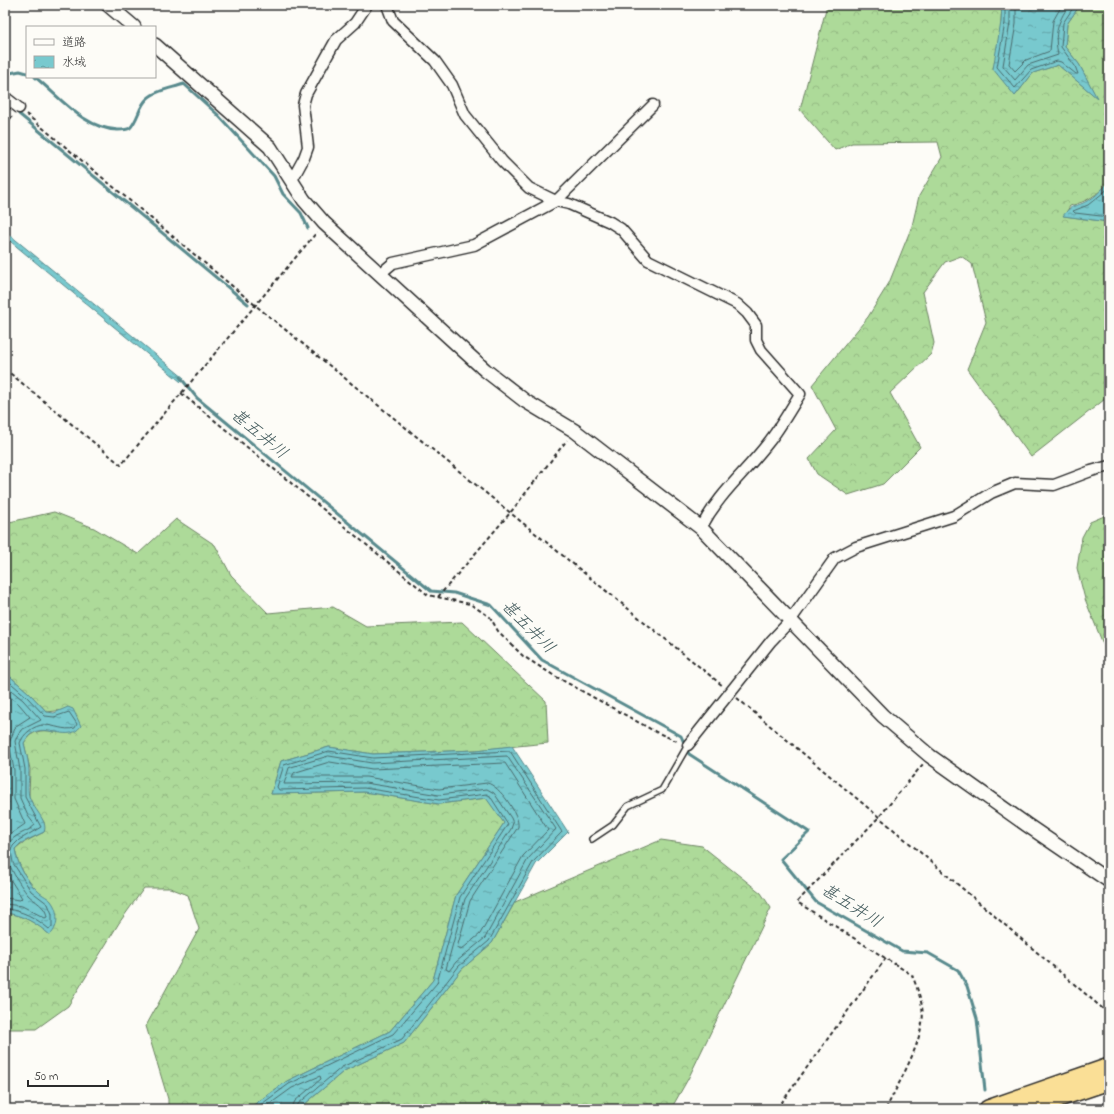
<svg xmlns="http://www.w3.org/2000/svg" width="1114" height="1114" viewBox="0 0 1114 1114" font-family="'Indie Flower','Klee One',sans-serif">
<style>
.forest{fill:url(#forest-crowns);stroke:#6c8262}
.water{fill:url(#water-ripples);stroke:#598a8d}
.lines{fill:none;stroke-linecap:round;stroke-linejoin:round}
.shore{stroke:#4a6a6c;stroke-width:1}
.stream{stroke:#598a8d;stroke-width:3}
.service-casing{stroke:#2b2b2b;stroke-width:8}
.minor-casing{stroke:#2b2b2b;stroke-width:13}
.tertiary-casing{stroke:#2b2b2b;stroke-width:16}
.trunk-casing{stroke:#2b2b2b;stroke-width:20}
.path{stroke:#2b2b2b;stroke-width:2;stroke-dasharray:4 3;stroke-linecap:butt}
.service{stroke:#fdfcf7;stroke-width:5}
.minor{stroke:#fdfcf7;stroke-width:10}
.tertiary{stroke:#fdfcf7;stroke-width:13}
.trunk{stroke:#fadf96;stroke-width:17}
.labels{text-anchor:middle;stroke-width:3;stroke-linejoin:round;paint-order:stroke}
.water-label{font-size:17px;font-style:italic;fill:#425a5c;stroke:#fdfcf7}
</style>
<defs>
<pattern id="forest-crowns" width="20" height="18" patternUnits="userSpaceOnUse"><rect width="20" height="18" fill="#adda99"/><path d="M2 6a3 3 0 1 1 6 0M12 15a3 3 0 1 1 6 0" fill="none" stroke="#95bb84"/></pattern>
<pattern id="water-ripples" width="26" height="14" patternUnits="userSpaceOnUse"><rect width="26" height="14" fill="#78c9ce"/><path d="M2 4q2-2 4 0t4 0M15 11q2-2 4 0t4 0" fill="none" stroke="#63a3a7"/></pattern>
</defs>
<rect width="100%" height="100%" fill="#fdfcf7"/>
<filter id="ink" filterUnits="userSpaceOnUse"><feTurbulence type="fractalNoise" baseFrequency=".025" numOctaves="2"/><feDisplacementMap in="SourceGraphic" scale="8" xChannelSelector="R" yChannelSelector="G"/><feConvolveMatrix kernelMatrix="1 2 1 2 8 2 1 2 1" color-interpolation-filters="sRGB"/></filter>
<g filter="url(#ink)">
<path class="forest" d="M827,5H1002L1001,22L1015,96L1033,73L1058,65L1096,97L1079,64L1065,47L1067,24L1080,5H1109V182C1096,196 1088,201 1070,206L1064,216L1109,222V396L1031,457L967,369L986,322L972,264L961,256L945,262L923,292L934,343L931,354L890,393L920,447L883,484L848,495L817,474L809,459L836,430L812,385L868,317L889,283L912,226L919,196L942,157L938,142L852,143L835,150L800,110Z
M54,512L94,528L138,554L176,519L215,545L231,575L268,613L333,607L366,626L462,622L546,701L548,743L476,750L373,754L329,747L281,761L271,794L364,792L439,804L487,798L504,823L456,895L433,980L390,1031L287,1081L248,1109H168V1099L146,1026L199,929L188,895L170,888H144L119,923L68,1006L36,1029H5V913C23,915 36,923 50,935L51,901C33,891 18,869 15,849L21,844L44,832V822L36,812L29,796L30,769L24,743C30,731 42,729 55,732L64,710L47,712L29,693L5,672V523Z
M1109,514V659L1085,599L1077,568L1082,537L1090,522Z
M661,840L702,846L761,893L771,908L688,1079L671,1109H299L344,1071L404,1043L462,969L492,943L515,902Z"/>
<path class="water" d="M1002,5H1080L1067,24L1065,47L1079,64L1097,98L1058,65L1033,73L1015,96L993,69L1001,22Z
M1109,182V222L1063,216C1072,203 1075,208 1087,201C1096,197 1102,189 1109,182Z
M5,231L184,378L181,382L5,237Z
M5,672L29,693L47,712L54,713L68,707L73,709L81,726C66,747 39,714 24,743C26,752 29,762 29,771C29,779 27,788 29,796C32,808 49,821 44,832L21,843L15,849C17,864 27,882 39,892C42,895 49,898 51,901C59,911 59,927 50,935C36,923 23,915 5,913Z
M512,746L568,832L536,864L492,943L462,969L404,1043L344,1071L299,1109H248L287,1081L390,1031L433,980L456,895L504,823L486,798L439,804L364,792L271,794L281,761L329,747L373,754L476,750Z"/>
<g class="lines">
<path class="shore" d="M1005,5V23L997,67L1015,88L1031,70L1057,61L1061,62L1076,74H1078L1075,66L1061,47L1063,23L1075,5
M1010,5V23L1003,66L1015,80L1028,65L1058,55C1054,34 1057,23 1069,5
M1016,5V24L1009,64L1015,71L1026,60L1050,51L1053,21L1062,5
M1109,188L1088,205L1073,211L1075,213L1109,217
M5,678L26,696L45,716L54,717L69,712L77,724L75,728C63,731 55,725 44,725C34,725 23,734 20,743L25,769V797L41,827L19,840L13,846L11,850L13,863L31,891L48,904L52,914V927L49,929C36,918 22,910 5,909
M5,685L23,700L41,720L21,730L15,741L20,770V798L28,816L35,825C27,833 13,834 8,845C1,857 20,885 28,895C35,902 46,906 47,917L45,918L22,906L5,904
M5,693L19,704L30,717L16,726L9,743L14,770V799L25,824L5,838
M329,756L372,763L507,756L556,829L528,859L485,938L456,962L449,971L446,969L465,899L511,829L513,823L511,818L494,793L487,789L439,795L365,783L284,784L289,768Z
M330,762L372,769L505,763L548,830L523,856L480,934L461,950L457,948L470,901L518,827C520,815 499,785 487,783L439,789L366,777H292L294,773Z
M5,871L22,898L20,900L5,898
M255,1109L289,1084L393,1034L437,983L460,897L508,824L490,796L487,794L439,800L364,788L279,790L277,787L284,765L329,751L373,758L510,751L562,832L533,862L489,941L459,966L402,1039L342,1067L298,1104L297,1109
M263,1109L292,1088L320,1076L321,1079L295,1101L291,1109"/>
<path class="stream" d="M5,74L20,71L27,73
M35,77C60,97 84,129 118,130C122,130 127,130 130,128C138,120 139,106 147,99C156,90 173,88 184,84L217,114L274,176L283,194L301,213L308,228
M19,114L248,304
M180,377L197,398L431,591L454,593L491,605L542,660L681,736L689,754L809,832L781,859L816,902L902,951L928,953L958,970L967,986L977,1019L985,1090"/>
<defs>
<path id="service" d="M592,839L613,825L628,806L662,790L688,745"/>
<path id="minor" d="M387,5L393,21L435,61L452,85L465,115L502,161L529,188L556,201L569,204L610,222L621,229L648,260L737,304L747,313L756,325V340L761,350L800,394C790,410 780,428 768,443C744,474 720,492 701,528
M5,97L19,108
M292,180L304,158L308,147L303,105L306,94L336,40L355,23L367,5
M380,274L393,263L474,245L556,201L653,105
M688,745L771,641L790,621L835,558L856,547L954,516L991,493L1015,483L1054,485L1091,471L1109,466"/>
<path id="tertiary" d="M108,5L134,27
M155,45L270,147L304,200L324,223L485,370L525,401L575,431L701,528L883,716L930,756L1027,825L1109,881"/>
<path id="trunk" d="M988,1109L1109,1067
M1026,1109L1109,1081"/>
</defs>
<use href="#service" class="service-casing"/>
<use href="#minor" class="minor-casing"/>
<use href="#tertiary" class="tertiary-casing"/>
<use href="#trunk" class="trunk-casing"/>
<path class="path" d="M26,114L255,305L723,686
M5,125L13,115
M5,369L121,465L317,232
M181,393L428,595L470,604L490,617L498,631L523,656L553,675L656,732L679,742
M438,597L510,513L567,440
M737,698L879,817L1109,1014
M777,1109L886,958
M886,1109C899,1082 917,1053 922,1023C925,1008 918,990 912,975L797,902L879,817L923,764"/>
<use href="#service" class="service"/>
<use href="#minor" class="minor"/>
<use href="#tertiary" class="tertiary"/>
<use href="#trunk" class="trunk"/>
</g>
</g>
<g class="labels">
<g class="water-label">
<text transform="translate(260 433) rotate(40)" y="6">甚五井川</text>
<text transform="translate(529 626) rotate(45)" y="6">甚五井川</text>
<text transform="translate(852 905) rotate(32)" y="6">甚五井川</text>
</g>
</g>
<rect width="1114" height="1114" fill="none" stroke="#fdfcf7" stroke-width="20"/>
<rect x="10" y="10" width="1094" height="1094" fill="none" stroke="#2b2b2b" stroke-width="1.5" filter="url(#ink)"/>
<rect x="26" y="26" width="130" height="52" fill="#fdfcf7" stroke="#a9a8a5"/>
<rect x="34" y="39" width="20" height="6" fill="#fdfcf7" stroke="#a9a8a5"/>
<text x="62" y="46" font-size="12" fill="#2b2b2b">道路</text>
<rect x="34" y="56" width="20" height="12" fill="url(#water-ripples)" stroke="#a9a8a5"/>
<text x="62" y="66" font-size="12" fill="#2b2b2b">水域</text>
<path d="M28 1080v6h80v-6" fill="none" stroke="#2b2b2b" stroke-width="2"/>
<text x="34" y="1080" font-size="12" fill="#2b2b2b" stroke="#fdfcf7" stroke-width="3" paint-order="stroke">50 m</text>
</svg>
